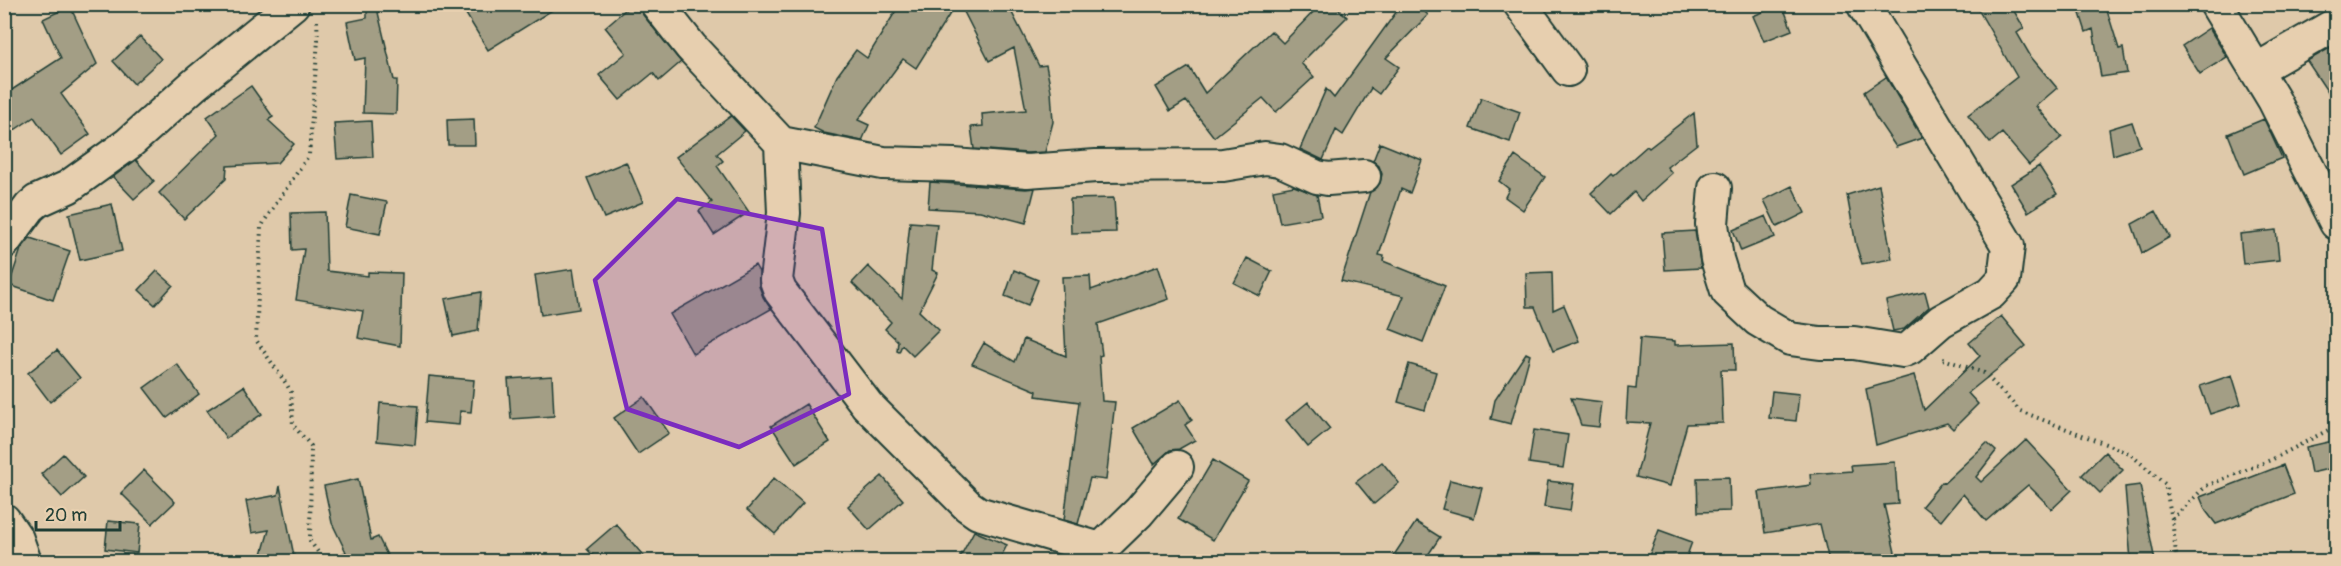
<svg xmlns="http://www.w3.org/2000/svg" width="2341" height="566" viewBox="0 0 2341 566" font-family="Pangolin,sans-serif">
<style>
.building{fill:#a39e85;stroke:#1f3d34;stroke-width:1.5}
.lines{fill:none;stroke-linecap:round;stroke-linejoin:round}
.street-casing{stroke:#1f3d34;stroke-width:36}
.path{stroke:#1f3d34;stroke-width:4;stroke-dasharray:1.5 4.5;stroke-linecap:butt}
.street{stroke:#e7cfaf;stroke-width:32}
.marked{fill:#7b2cbf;fill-opacity:0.2;stroke:#7b2cbf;stroke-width:4.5;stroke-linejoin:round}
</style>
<rect width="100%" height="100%" fill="#dfc9aa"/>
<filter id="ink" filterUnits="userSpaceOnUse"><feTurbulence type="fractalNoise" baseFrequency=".0167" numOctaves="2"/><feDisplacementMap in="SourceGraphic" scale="12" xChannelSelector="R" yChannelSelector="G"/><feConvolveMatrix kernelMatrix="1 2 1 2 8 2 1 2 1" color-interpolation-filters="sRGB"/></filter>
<g filter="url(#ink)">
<path class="building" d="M367,4H376L394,80H397L396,114L363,113L365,58L355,60L347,22L367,18Z
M481,4H562L488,50L466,14Z
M632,4H639L643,15L681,62L659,81L653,73L620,100L599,75L626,53L605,27Z
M900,4H956L916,68L903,59L858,120L869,125L862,141L824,133L814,128L837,76L856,50L867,58Z
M960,4L1008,5L1039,66L1046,65L1051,91L1053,122L1045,152L1027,153L974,149L971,127L983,126L982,114L1026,110L1014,48L989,61Z
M1321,4H1334L1347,17L1301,63L1314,77L1276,112L1263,98L1214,137L1186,101L1170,111L1156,87L1189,67L1205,93L1271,31L1283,43Z
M1402,4H1417L1428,15L1386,58L1399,67L1379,94L1371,88L1343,135L1336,130L1323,160L1300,149L1326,89L1334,98Z
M1782,4L1792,30L1764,41L1753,16Z
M1975,4H2010L2024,28L2017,33L2031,57L2057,88L2036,106L2062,137L2029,165L2002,133L1990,143L1968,115L2017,77Z
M2077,4H2105L2119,49L2123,48L2127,73L2101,77L2093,29L2086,32Z
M70,6L97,64L61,94L90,134L61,155L34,117L13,131L4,119V95L61,58L43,19Z
M2209,28L2227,57L2200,74L2182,46Z
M140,36L161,59L134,84L113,61Z
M2337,44V106L2307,61Z
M1886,77L1889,82L1922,138L1896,147L1875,116L1864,92Z
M251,86L273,117L268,120L294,144L277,163L227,166L226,179L184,219L159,193L219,134L207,117Z
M1481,98L1520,112L1510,142L1470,128Z
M1694,113L1697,144L1667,167L1672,173L1641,201L1634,192L1611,214L1591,193L1611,174L1613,176L1647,146L1649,148Z
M731,116L745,131L717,154L723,161L717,166L749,212L714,235L699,211L712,202L676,157Z
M474,119L475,145H448L447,120Z
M2264,119L2282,158L2244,174L2228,134Z
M371,121L373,157L337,159L334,123Z
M2132,122L2140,146L2113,155L2109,129Z
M1380,143L1422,160L1410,193L1401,189L1379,255L1384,256L1383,261L1445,286L1423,342L1390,329L1404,296L1341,281L1370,192L1380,183L1382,174L1379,166L1373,161Z
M1515,156L1545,177L1523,210L1505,197L1509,189L1499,181Z
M136,160L154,181L134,199L113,177Z
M626,162L643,202L604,218L587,178Z
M2039,166L2057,194L2028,212L2011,184Z
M930,182L1026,189L1035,188L1026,223L980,211L928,208Z
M1879,185L1892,259L1862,264L1856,245L1847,195Z
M1294,186L1317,195L1321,216L1280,223L1273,190Z
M1792,186L1805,213L1777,227L1764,200Z
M351,195L387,202L380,234L345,227Z
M1114,198L1116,232L1071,233L1070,199Z
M112,204L122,251L80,260L69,214Z
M2156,211L2170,237L2142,253L2132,224Z
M325,212L327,271L368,276V272L402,273L400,346L358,338L363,311L296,300L304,249L292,250L291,213Z
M1766,216L1775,237L1741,251L1733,230Z
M910,222L937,224L932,270L938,273L919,311L939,330L913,356L902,345L899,352L897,351L898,341L885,329L891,322L852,283L868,266L902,299Z
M2276,230L2279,260L2243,264L2240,234Z
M1695,231L1701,268L1665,270L1662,233Z
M30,238L70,251L53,300L9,285L21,249Z
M1247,258L1272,271L1260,296L1234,283Z
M755,265L759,272V286L763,297L771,309L693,354L670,314Z
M1158,266L1169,299L1098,324L1102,355L1099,356L1102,401L1115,402L1106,480L1090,478L1078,524L1064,520L1079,402L1036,396L1037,391L972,364L984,343L1015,362L1024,339L1066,356L1062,277L1090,276L1091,290Z
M573,269L579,309L541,315L535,275Z
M1014,270L1038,280L1028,305L1005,296Z
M157,271L173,285L155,305L139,290Z
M1552,272L1553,310L1564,305L1579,341L1553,351L1535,307H1527L1526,273Z
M481,292L478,331L453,336L445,299Z
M1925,292L1929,307L1904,329L1893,331L1886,301Z
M2001,316L2026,346L1968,393L1978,404L1953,429L1947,423L1876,445L1866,389L1914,375L1924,410L1980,356L1969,343Z
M1640,338L1675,341V345L1734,343L1735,370H1721L1723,423L1687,424L1670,486L1636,477L1650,423L1626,422L1628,388L1636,389Z
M57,350L80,378L50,402L28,373Z
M1526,353L1530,355L1511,424L1491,419L1495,400Z
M177,364L199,394L167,418L144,388Z
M1409,364L1436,372L1425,410L1398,402Z
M2232,375L2241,404L2210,414L2200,386Z
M429,376L474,380L471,412L460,411L459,425L425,422Z
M552,376L554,416L511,419L508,379Z
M244,386L262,414L226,438L207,410Z
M1772,391L1799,394L1796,421L1769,418Z
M644,397L669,433L638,454L614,418Z
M1571,398L1602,402L1599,427L1581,425Z
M1180,400L1192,420L1185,425L1195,440L1179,449L1170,450L1154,464L1133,428Z
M1308,402L1330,429L1308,447L1286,420Z
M380,403L418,406L415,445L377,441Z
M806,404L830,442L796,464L771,426Z
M1534,430L1568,435L1563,468L1529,463Z
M2026,440L2072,490L2052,509L2028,485L1986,521L1963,494L1941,521L1922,506L1942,482L1944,483L1987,443L1996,451L1976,477L1981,482Z
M2337,440V467L2311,473L2306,447Z
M2105,452L2123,470L2100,493L2082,475Z
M63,454L84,477L62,497L41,474Z
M1213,460L1248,481L1213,540L1178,519Z
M1382,462L1399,483L1374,504L1356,482Z
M1895,462L1898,504L1884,505L1897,561H1829L1820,524L1765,533L1759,492L1811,485L1810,474L1852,471L1851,465Z
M2283,465L2294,494L2216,524L2206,511L2200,497Z
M144,470L175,502L152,524L121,493Z
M882,476L903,500L869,530L848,506Z
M1729,477L1730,511L1698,512L1697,478Z
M774,478L803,503L775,534L747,510Z
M358,479L371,540L378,537L390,561H325L346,552L332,523L324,486Z
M1450,480L1482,488L1474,518L1442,509Z
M1548,481L1574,484L1570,511L1544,507Z
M2140,485L2155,561H2131L2125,487Z
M280,486L295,561H260L269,530L252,533L246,501L278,495Z
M108,521L140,524L137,553L105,549Z
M1416,522L1440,537L1424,561H1390Z
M616,524L648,561H598L587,549Z
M1659,530L1692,542L1685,561H1647Z
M974,531L1007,545L999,561H958Z"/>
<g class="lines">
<defs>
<path id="street" d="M657,4L691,47L781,143L883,163L954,165L1027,171L1096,166L1223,165L1265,158L1280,160L1317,177L1328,179L1364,176
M1520,4L1568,70
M2216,4L2274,100L2336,223
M2256,70L2336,24
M781,143L784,213L776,280L780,291L867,405L968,506L978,513L1097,548L1104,546L1139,512L1177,467
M1715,188L1712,224L1717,259L1727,291L1758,320L1790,339L1820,343H1854L1903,351L1910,348L1941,321L1991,293L2004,279L2008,246L1863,4
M4,242L30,207L37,201L68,187L128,144L194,85L293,4
M4,520L17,539L25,562"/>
</defs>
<use href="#street" class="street-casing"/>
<path class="path" d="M317,21L318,40L309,155L265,220L261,228L256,340L287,385L291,392L293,425L311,446L310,541L325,562
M1943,359L1984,373L2020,411L2129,453L2165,484L2172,519L2177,562
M2172,519L2206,486L2273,459L2336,426"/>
<use href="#street" class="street"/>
</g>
</g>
<path class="marked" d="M677,199L822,229L849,394L739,447L627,409L595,280Z"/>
<rect width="2341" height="566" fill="none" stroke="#e7cfaf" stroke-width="24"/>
<rect x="12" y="12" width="2317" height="542" fill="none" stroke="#1f3d34" stroke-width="2" filter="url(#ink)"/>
<path d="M36 521v9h84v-9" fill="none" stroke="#1f3d34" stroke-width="3"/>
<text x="45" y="521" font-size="18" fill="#1f3d34" stroke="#e7cfaf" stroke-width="4.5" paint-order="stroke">20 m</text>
</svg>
